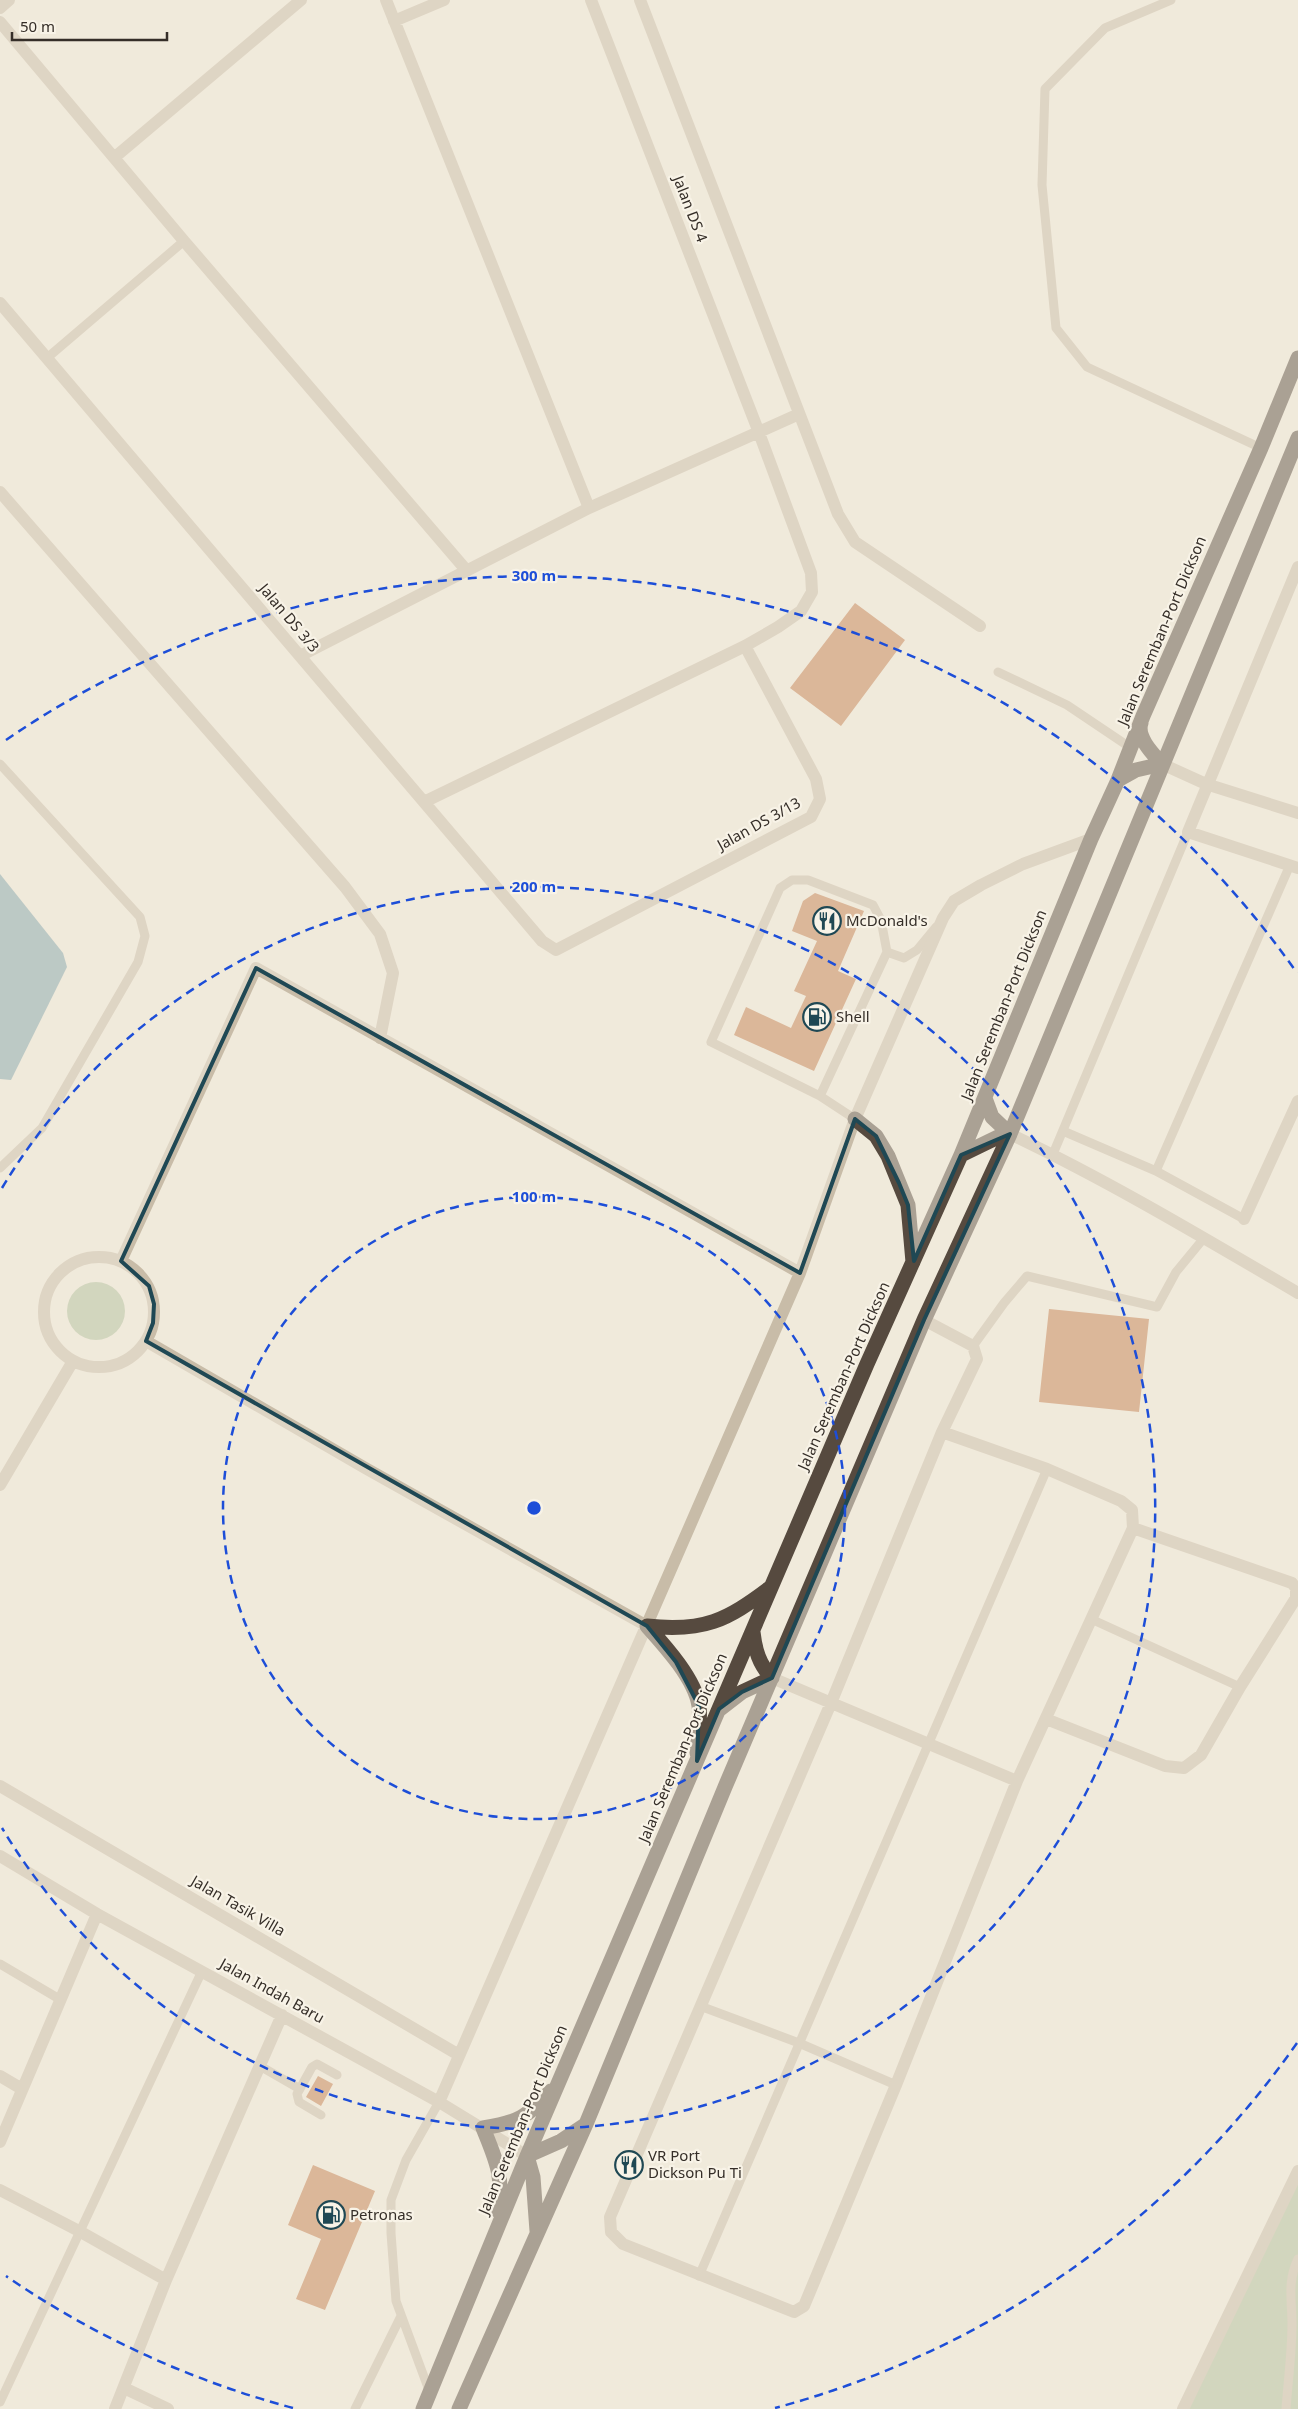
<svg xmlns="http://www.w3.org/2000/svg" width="1298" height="2409" viewBox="0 0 1298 2409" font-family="'Noto Sans',sans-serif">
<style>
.green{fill:#aebf9c}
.water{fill:#7ca2ac}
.building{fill:#c07a4a}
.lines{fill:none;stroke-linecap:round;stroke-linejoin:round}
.lane{stroke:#c8bca8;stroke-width:9}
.street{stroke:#c8bca8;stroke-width:12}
.highway{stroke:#564a3f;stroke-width:15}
.marked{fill:none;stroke:#1f4854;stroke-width:4;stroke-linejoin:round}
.ring{fill:none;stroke:#1d4ed8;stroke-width:2.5;stroke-dasharray:9 6}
.labels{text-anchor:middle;stroke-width:4.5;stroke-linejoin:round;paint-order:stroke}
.street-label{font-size:15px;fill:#352e28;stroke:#f8f3e7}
.poi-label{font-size:15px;fill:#352e28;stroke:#f8f3e7;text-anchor:start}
.centre{fill:#1d4ed8;stroke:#f8f3e7;stroke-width:2.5}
.ring-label{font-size:15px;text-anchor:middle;font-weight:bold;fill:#1d4ed8;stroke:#f8f3e7;stroke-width:4.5;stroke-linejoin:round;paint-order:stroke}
</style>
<rect width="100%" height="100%" fill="#f0eadb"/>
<path class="green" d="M67 1311a29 29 0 1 1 58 0a29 29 0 1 1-58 0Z
M1298,2165V2409H1181Z"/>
<path class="water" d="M0,874L63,953L67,967L11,1080L0,1079Z"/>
<path class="building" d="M855,603L905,640L841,726L790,688Z
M815,893L864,911L838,971L856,979L814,1071L734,1035L746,1007L791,1028L806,996L794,991L817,941L792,931L803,901Z
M1049,1309L1149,1319L1139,1412L1039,1402Z
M318,2076L333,2084L321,2106L306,2097Z
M313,2165L375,2191L325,2310L296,2299L321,2239L288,2225Z"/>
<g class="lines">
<path class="lane" d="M1171,0L1105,28L1045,89L1042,185L1056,328L1087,367L1261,448
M47,358L184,241
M998,672L1067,705L1131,748
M0,764L140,917L145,936L138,962L42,1128L0,1168
M820,1096L887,952
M855,1119L820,1096L711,1042L780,888L792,880H808L873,905L881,920L887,952L904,958L917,950L936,927
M1063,1131L1156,1171L1244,1219
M1053,1154L1188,832
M1156,1171L1290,865
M973,1346L1004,1303L1027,1276L1157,1307L1176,1272L1204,1238
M1091,1619L1240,1687
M0,1964L61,2000
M700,2006L799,2043L896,2085
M260,2066L300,2089
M321,2115L299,2102L297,2094L312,2067L317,2064L337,2075
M699,2276L1047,1469
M430,2393L396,2301L391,2233V2200L406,2160L439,2102
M0,2402L202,1971
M355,2409L401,2316
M1286,2409C1288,2381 1292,2352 1292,2324C1292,2301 1287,2281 1298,2259"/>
<path class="street" d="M386,0L589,508
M640,0L838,514L855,542L980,626
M0,8L9,0
M394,21L444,0
M0,22L184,241L467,571
M115,157L301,0
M0,303L542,941L556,950L811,817L820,799L816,779L745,646
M0,492L345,887L380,934L393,973L380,1038
M1298,567L1188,832L1298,868
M300,656L589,508L799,414
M1162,764L1206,784L1298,813
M424,802L745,646L778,627L801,611L812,592L811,573L758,430L591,0
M1010,1134C1109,1181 1204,1238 1298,1293
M1244,1219L1298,1101
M44 1312a55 55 0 1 1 110 0a55 55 0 1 1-110 0Z
M121,1261L256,968L800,1273
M924,1320L973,1346L977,1359L942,1432L831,1703L610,2217L611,2232L623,2244L794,2312L804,2306L896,2085L1017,1781L1133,1528L1132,1510L1121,1501L1047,1469L942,1432
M146,1341L367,1469L647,1626
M0,1485L73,1361
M772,1678L1017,1781
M1046,1719L1165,1766L1184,1768L1201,1755L1240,1687L1296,1598V1588L1292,1583L1133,1528
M0,1786L459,2055
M0,1856L97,1914L439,2102L527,2156
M0,2076L22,2089
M439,2102L800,1273L855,1119L943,918L954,901L981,885L1023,864L1091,839
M0,2142L97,1914
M0,2190L79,2231L166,2280
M124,2388L168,2409
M115,2409L166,2280L282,2015
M1183,2409L1298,2171"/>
<path class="highway" d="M1141,723C1136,737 1153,754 1162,764
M1118,780L1136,770L1162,764
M985,1098L992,1117L1010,1134
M855,1119L876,1136L888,1156L899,1183L908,1205L913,1262
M961,1155L998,1137L1010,1134
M647,1626C665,1646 695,1679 699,1706C701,1721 697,1738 697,1753
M647,1626C704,1632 726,1621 771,1587
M753,1632C755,1650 759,1664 772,1678
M720,1709L742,1692L772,1678
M527,2156L533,2177L537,2231
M527,2156L561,2141L585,2125
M498,2211C504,2176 496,2160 483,2128C520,2122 525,2118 551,2091
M423,2409L527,2156L867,1364L961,1155L1091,839L1118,780L1143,716L1261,448L1298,358
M459,2409L586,2124L725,1787L924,1320L1010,1134L1298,438"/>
</g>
<path d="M0 0H1298V2409H0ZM256,968L800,1273L855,1119L876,1136L899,1183L908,1205L914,1261L961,1155L1010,1134L924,1320L772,1678L742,1692L719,1709L697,1761L699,1706L676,1662L647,1626L146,1341L153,1323L154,1304L149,1286L121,1261Z" fill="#f0eadb" fill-opacity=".55" fill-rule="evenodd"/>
<path class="marked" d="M256,968L800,1273L855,1119L876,1136L899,1183L908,1205L914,1261L961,1155L1010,1134L924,1320L772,1678L742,1692L719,1709L697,1761L699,1706L676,1662L647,1626L146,1341L153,1323L154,1304L149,1286L121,1261Z"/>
<g class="ring">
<circle cx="534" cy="1508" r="311"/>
<path d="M2 1188A621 621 0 1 1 2 1828"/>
<path d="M1297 2043A932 932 0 0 1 775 2408M293 2408A932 932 0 0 1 6 2276M6 740A932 932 0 0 1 1297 973"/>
</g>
<defs>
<symbol id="restaurant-ring" viewBox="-11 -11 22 22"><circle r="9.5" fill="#f8f3e7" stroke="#1f4854" stroke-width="1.5"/><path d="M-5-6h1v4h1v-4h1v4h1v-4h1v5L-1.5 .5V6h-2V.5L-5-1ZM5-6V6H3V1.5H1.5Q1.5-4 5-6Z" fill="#1f4854"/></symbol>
<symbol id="fuel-ring" viewBox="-11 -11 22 22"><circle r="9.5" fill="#f8f3e7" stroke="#1f4854" stroke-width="1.5"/><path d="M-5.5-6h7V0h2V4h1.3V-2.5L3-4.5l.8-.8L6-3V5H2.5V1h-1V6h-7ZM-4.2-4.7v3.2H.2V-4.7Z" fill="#1f4854"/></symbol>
</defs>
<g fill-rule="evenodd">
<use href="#restaurant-ring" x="811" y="905" width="32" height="32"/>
<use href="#fuel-ring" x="801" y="1001" width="32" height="32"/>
<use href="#restaurant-ring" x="613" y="2149" width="32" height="32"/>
<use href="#fuel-ring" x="315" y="2199" width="32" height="32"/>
</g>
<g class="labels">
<g class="street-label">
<text transform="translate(690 209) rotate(69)" y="5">Jalan DS 4</text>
<text transform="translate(289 618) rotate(50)" y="5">Jalan DS 3/3</text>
<text transform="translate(1162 631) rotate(-67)" y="5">Jalan Seremban-Port Dickson</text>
<text transform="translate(759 824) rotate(-29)" y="5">Jalan DS 3/13</text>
<text transform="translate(1004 1005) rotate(-68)" y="5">Jalan Seremban-Port Dickson</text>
<text transform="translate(844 1376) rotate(-66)" y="5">Jalan Seremban-Port Dickson</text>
<text transform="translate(683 1748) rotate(-67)" y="5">Jalan Seremban-Port Dickson</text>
<text transform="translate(238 1906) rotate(30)" y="5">Jalan Tasik Villa</text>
<text transform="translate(272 1991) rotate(29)" y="5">Jalan Indah Baru</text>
<text transform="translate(523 2120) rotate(-67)" y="5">Jalan Seremban-Port Dickson</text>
</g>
<g class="poi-label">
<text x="846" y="926">McDonald's</text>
<text x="836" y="1022">Shell</text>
<text x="648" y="2161">VR Port<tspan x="648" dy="17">Dickson Pu Ti</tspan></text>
<text x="350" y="2220">Petronas</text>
</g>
</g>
<circle cx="534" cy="1508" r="8" class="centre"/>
<g class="ring-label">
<text x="534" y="581">300 m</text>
<text x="534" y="892">200 m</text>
<text x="534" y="1202">100 m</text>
</g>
<path d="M12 32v8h155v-8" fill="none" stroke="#352e28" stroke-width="2.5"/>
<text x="20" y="32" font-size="15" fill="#352e28" stroke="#f8f3e7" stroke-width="4" paint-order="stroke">50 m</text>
</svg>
